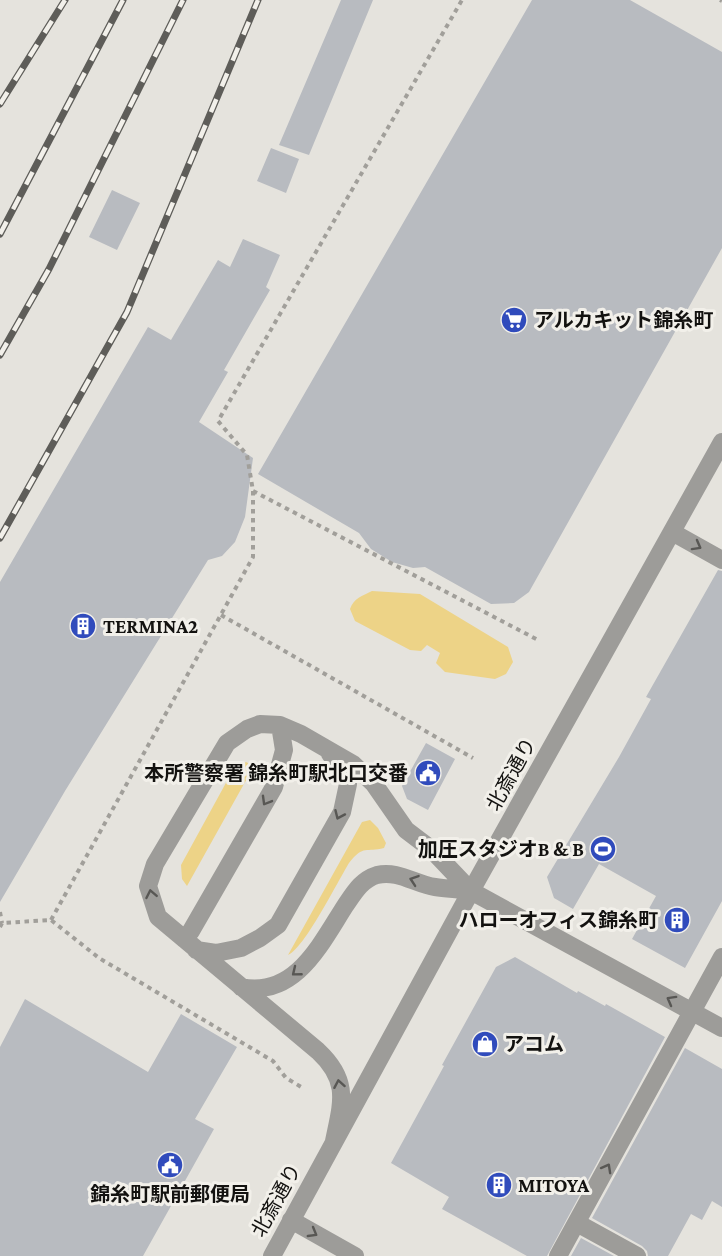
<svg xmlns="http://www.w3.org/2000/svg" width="722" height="1256" viewBox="0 0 722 1256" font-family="'Crimson Pro','Noto Sans JP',serif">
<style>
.green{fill:#edd387}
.building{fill:#b8bbc0}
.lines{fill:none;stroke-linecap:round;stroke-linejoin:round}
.path{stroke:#a19f9a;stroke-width:4;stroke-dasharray:4.5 4.5;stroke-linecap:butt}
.minor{stroke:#9d9c99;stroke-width:18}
.rail-casing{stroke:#5e5d59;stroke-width:7}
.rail{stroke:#f2f0ea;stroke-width:4.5;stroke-dasharray:14;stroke-linecap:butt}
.oneway{stroke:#585754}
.labels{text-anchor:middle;stroke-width:6;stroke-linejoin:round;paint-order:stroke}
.poi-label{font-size:20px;font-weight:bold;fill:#131210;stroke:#f2f0ea;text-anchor:start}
.street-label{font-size:20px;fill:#131210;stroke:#f2f0ea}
</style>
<rect width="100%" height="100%" fill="#e5e3dd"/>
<path class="green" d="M372,591L420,594L508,647L513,662L506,674L495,679L445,672L436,663L440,653L427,645L421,651L410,650L355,621L350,609C354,598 362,596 372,591Z
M246,762L254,766L187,886L182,879L181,865L233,770Z
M370,820L378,828L386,843L384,848C366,853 364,844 349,863C338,881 304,949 288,955L362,822Z"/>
<path class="building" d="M341,0H373L309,155L279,145Z
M532,0H630L722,52V248L529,592L514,603L491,604L425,567L413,568L392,562L371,549L359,533L258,474Z
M271,148L299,159L286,193L257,181Z
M112,190L140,203L117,250L89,237Z
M243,239L280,255L266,287L270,290L224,370L228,372L199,422L253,458L245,517L235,542L222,556L208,560L65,791L0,902V582L148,327L171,340L218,260L230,267Z
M718,570L722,571V901L685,968L632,939L656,896L599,864L573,909L554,898L547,877L619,757L651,699L646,697Z
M426,743L455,759L428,810L407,799L402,786Z
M515,957L577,993L578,991L605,1006L606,1004L665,1037L547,1256H527L442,1209L449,1197L391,1163L444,1066L442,1065L496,967Z
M25,999L148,1072L181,1014L237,1047L195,1119L214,1129L143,1256H0V1047Z
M685,1048L722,1069V1207L712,1201L702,1220L691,1214L668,1256H648L647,1251L642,1246L592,1218Z
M581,1238L614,1256H571Z"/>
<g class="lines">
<path class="path" d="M720,0L722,1
M253,491L540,641
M221,615L473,758
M0,912L2,923
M51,920L253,557V491L247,455L218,421L462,0
M0,927L2,923L51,920L99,958L273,1061L286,1078L303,1088"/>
<path class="minor" d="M672,532L722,560
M184,939L191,931L274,787L284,750L280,725
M196,950L216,953L241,948L260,938L278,925L342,812L348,784L342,768L330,754
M241,987C295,998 320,945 345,906C354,893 361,880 377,875C398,870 415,884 435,887C447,889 459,889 471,891
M334,1141C342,1102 350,1081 318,1051L158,917L148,886L155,864L227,743L247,729L260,724L280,725L301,734L353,764L374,784L406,830L431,849L471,891L722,1028
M291,1220L355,1256
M577,1223L637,1256
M272,1256L471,891L722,442
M558,1256L722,957"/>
<defs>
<path id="rail" d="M0,104L65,0
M0,234L123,0
M0,355L49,269L183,0
M0,538L127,312L258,0"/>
</defs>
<use href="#rail" class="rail-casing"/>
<use href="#rail" class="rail"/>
</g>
<defs><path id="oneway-chevron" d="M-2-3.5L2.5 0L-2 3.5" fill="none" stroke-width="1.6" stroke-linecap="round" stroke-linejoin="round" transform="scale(1.5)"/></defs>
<g class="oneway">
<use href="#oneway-chevron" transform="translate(697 546) rotate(29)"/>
<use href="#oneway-chevron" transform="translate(266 801) rotate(120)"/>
<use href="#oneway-chevron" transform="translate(339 815) rotate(114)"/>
<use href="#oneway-chevron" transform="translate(414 880) rotate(-161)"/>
<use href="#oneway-chevron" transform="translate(151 894) rotate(-101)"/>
<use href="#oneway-chevron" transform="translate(296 972) rotate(141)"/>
<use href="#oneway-chevron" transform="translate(671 1000) rotate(-151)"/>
<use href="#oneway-chevron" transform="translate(339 1084) rotate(-100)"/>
<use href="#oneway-chevron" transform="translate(607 1168) rotate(-61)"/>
<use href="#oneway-chevron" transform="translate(313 1233) rotate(30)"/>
</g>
<defs>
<symbol id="supermarket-disc" viewBox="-11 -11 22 22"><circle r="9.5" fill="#304bbc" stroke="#f2f0ea"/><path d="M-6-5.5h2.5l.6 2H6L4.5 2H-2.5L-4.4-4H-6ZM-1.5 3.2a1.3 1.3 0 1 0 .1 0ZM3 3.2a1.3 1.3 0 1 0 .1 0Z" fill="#fff"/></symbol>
<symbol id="building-disc" viewBox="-11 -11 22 22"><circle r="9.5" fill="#304bbc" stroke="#f2f0ea"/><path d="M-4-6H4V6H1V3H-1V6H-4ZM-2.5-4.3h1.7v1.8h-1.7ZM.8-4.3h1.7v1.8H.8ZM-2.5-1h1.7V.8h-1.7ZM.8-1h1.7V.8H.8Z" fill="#fff"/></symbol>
<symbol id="civic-disc" viewBox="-11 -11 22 22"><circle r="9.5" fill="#304bbc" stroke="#f2f0ea"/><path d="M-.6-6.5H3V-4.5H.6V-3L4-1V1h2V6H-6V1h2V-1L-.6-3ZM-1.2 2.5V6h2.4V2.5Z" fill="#fff"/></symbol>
<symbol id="stadium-disc" viewBox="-11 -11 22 22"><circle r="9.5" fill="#304bbc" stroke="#f2f0ea"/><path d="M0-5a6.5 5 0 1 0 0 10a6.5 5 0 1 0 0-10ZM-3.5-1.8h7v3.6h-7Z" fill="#fff"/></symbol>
<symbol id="shop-disc" viewBox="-11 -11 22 22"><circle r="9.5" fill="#304bbc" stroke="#f2f0ea"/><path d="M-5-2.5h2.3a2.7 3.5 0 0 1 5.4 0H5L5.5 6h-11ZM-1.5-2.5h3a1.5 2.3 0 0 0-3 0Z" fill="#fff"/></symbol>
</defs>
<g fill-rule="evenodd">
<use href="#supermarket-disc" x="499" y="305" width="30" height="30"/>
<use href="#building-disc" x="68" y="611" width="30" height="30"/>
<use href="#civic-disc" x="413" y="758" width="30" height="30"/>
<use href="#stadium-disc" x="588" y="834" width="30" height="30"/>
<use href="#building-disc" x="662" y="905" width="30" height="30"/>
<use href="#shop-disc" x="470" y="1029" width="30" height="30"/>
<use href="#civic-disc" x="155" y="1150" width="30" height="30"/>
<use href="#building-disc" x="484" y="1170" width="30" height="30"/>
</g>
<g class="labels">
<g class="poi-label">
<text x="534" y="327">アルカキット錦糸町</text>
<text x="103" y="633">TERMINA2</text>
<text x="408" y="780" text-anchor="end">本所警察署 錦糸町駅北口交番</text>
<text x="584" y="856" text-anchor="end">加圧スタジオB &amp; B</text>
<text x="658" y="927" text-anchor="end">ハローオフィス錦糸町</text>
<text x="504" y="1051">アコム</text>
<text x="518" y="1192">MITOYA</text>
<text x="170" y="1201" text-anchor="middle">錦糸町駅前郵便局</text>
</g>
<g class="street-label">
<text transform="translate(511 774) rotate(-61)" y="7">北斎通り</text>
<text transform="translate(276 1200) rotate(-61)" y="7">北斎通り</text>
</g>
</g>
</svg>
